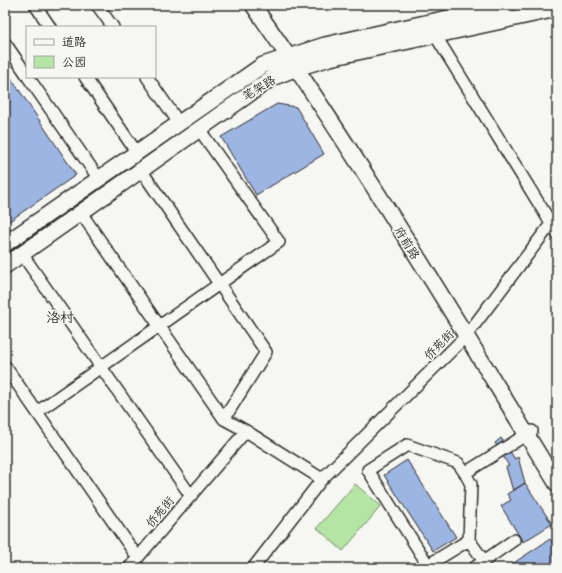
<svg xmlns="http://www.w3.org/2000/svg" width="562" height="573" viewBox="0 0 562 573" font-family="'Shantell Sans','LXGW WenKai TC',sans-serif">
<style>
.green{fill:#b5e5a4;stroke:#708868}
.building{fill:#9db5e2;stroke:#2b2b2b}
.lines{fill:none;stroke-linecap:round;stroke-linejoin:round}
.street-casing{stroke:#2b2b2b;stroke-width:14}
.secondary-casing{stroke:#2b2b2b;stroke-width:18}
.street{stroke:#f6f6f2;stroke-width:11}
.secondary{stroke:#f6f6f2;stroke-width:15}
.labels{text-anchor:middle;stroke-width:3;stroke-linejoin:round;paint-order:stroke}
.street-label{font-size:12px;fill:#2b2b2b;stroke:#f6f6f2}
.quarter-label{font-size:14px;fill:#2b2b2b;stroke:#f6f6f2}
</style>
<rect width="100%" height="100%" fill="#f6f6f2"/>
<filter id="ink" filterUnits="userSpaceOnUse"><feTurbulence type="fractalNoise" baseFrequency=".025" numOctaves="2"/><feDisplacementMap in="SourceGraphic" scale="8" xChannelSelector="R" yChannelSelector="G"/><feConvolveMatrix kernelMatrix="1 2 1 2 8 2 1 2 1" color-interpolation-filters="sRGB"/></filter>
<g filter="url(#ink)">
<path class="green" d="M355,484L381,506L343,551L317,528Z"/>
<path class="building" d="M5,69L76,175L5,224Z
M277,104L296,107L324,154L256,195L221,137Z
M501,438L515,459L518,457L525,483L513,491L506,467L509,466L495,443Z
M407,460L456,537L433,551L384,475Z
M525,483L552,524L523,542L501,506L511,500L507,494Z
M550,539L557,550V568H506Z"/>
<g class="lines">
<defs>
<path id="street" d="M35,5L50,27
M97,5L113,27
M432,30L557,233
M5,43L27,75
M28,77L99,179
M85,77L137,153
M147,77L179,123
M141,170L266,352L224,419
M81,213L224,419L246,431
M22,254L191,496
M5,366L138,558
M37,412L279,242L199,129
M407,445L458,463L465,473L471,484L469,540L428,565L368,470Z
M465,473L532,431
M469,540L484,561
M129,568L246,431L322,479
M253,568L322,479L466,336L557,216
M474,568L514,540"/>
<path id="secondary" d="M253,5C361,160 458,323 557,484
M5,244L263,65L325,45L507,5
M5,266L272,78L297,68L330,58L557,9"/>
</defs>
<use href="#street" class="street-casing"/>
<use href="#secondary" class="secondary-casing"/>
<use href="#street" class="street"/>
<use href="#secondary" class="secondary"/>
</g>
</g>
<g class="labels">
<g class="street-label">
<text transform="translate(259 88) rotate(-32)" y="4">笔架路</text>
<text transform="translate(407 243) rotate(58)" y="4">府前路</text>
<text transform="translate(439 345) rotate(-45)" y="4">侨苑街</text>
<text transform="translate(160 512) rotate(-50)" y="4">侨苑街</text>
</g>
<g class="quarter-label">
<text x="60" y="322">洛村</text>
</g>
</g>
<rect width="562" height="573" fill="none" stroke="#f6f6f2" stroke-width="20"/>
<rect x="10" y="10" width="542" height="553" fill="none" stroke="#2b2b2b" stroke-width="1.5" filter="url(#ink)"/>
<rect x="26" y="26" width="130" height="52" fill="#f6f6f2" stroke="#a5a5a2"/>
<rect x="34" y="39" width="20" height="6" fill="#f6f6f2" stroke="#a5a5a2"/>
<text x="62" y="46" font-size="12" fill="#2b2b2b">道路</text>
<rect x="34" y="56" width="20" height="12" fill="#b5e5a4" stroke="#a5a5a2"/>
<text x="62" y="66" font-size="12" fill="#2b2b2b">公园</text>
</svg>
